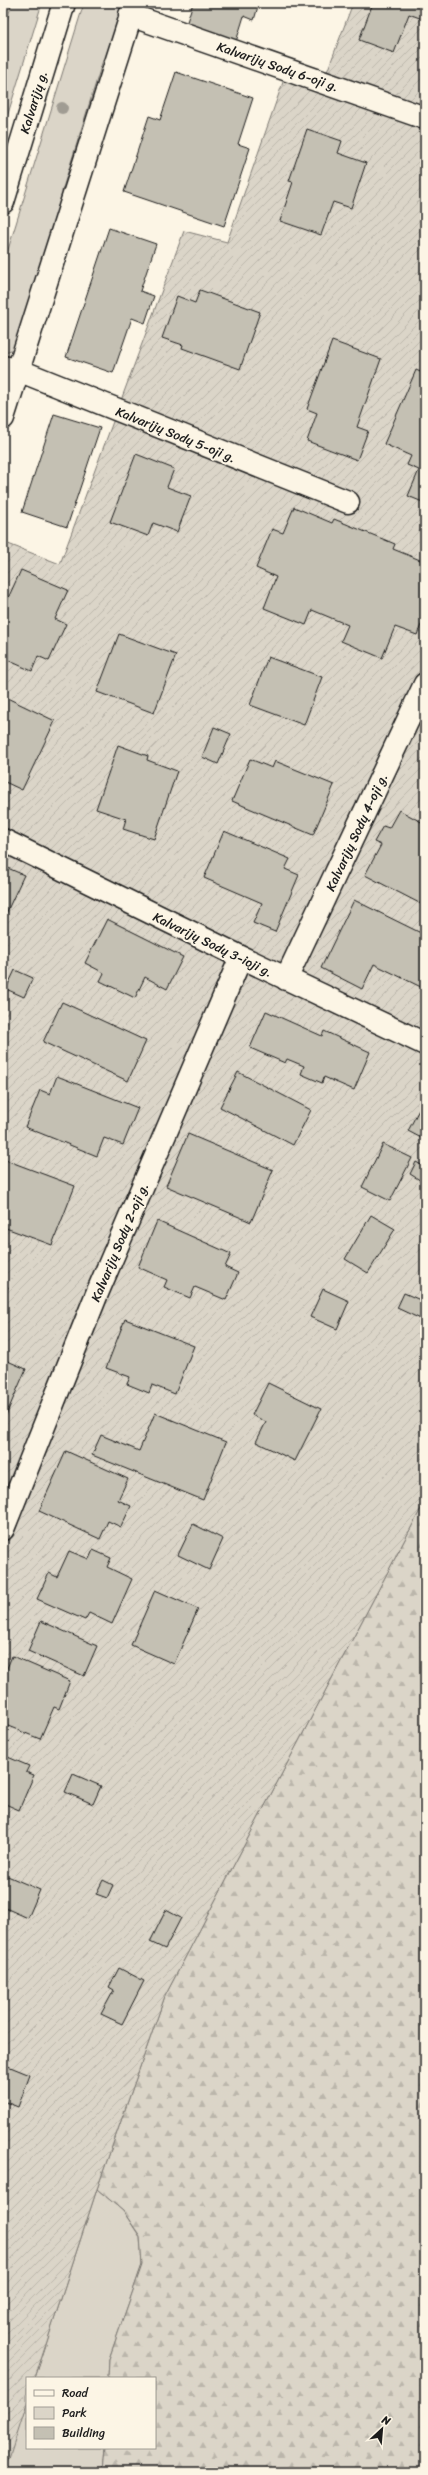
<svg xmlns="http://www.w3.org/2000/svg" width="428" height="2475" viewBox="0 0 428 2475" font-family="Sriracha,sans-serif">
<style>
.green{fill:#dbd5c8;stroke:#7c7872}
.forest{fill:url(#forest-firs);stroke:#7c7872}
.garden{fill:url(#garden-furrows);stroke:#7c7872}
.building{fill:#c4c0b3;stroke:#1c1c1c}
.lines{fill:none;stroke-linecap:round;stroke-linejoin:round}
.minor-casing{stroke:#1c1c1c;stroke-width:25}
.primary-casing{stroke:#1c1c1c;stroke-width:25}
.minor{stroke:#fcf5e5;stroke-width:22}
.primary{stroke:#fcf5e5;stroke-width:22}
.tree{fill:#a09c93}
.labels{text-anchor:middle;stroke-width:4;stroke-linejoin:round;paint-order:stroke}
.street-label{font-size:13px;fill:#1c1c1c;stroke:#fcf5e5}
</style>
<defs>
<pattern id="forest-firs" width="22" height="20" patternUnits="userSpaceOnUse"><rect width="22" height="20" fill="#dbd5c8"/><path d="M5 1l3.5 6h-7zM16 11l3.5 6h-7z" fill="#bbb6ab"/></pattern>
<pattern id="garden-furrows" width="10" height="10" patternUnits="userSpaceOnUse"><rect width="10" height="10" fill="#dbd5c8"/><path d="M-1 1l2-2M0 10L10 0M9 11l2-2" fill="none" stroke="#bbb6ab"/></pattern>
</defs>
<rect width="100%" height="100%" fill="#fcf5e5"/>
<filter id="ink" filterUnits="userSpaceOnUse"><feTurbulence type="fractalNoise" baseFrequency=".025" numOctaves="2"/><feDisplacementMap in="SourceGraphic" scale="8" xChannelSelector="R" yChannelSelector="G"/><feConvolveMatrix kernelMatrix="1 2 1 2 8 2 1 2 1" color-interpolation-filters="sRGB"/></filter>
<g filter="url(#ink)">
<path class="green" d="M12,3H42L3,130V33Z
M84,3H126L109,56L103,60L62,191L64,200L16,348L3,353V266Z
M97,2189L123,2211L140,2237L142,2265L109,2359L108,2378H35Z
M27,2403V2448H104L102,2472H3Z"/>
<path class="forest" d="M425,1501V2472H102L104,2448H155V2378H108L109,2359L142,2265L140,2236L123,2211L97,2189L165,1996Z"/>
<path class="garden" d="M353,3H425V1501L165,1996L97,2189L35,2378H27V2403L9,2459L3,2456V542L60,564L184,231L227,242L290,62L327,72Z"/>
<path class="building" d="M193,3H259L254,20L244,16L235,45L185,28Z
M373,3H425V20L409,14L394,53L359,40Z
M176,72L253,98L238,144L250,148L224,226L124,192L149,116L160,120Z
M307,129L342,141L338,153L366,163L351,208L333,202L321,235L280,221L293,182L289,181Z
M109,228L156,244L140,291L154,296L145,323L132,318L113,373L66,357Z
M200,290L260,312L240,369L182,348L183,345L162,338L177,296L195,303Z
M332,341L381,359L357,427L368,431L357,460L307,441L317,413L307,409Z
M416,370L425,374V503L408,496L419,470L407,465L411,456L384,444Z
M54,414L100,428L67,527L22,512Z
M136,454L174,469L167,487L191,496L177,532L153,523L148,536L110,522Z
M294,507L332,523L334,519L395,544L393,549L425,562V615L417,635L395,627L382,658L341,641L348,625L312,610L306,625L264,608L276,577L256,568L272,529L283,533Z
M21,570L68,590L55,619L66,624L49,661L38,656L32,671L3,658V609Z
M119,634L176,655L154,713L97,692Z
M268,657L322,677L304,725L250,705Z
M3,696L55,721L22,790L3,781Z
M214,727L231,734L218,764L202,757Z
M118,745L148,756L147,760L177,771L154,839L123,829L126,819L96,809Z
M250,759L272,768L275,761L334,785L313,835L232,801Z
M399,810L425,824V906L365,875L381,845L374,842L383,826L389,828Z
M224,831L290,859L285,869L299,875L275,932L253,923L262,903L204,878Z
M3,866L24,875L3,920Z
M354,900L425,935V989L374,964L362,989L321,968Z
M107,919L183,957L167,989L145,977L135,998L100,981L104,973L85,963Z
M15,970L33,978L24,997L6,989Z
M62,1002L146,1041L128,1081L43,1042Z
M266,1011L322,1036L324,1031L370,1052L354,1090L324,1077L322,1083L301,1074L304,1066L287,1059L285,1063L250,1048Z
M238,1072L311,1110L293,1145L220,1107Z
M57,1076L138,1108L123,1145L104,1138L97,1156L25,1127L40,1090L50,1094Z
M425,1098V1140L408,1131Z
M188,1134L273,1170L251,1222L166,1186Z
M383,1144L412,1158L390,1201L362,1187Z
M3,1159L75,1186L52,1245L3,1227Z
M416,1162L425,1167L423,1182L410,1174Z
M371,1215L395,1229L368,1273L345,1259Z
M157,1221L231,1254L225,1267L238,1273L226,1300L195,1287L190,1298L164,1287L167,1280L138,1267Z
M3,1285L8,1287L3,1298Z
M323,1289L349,1301L337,1329L310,1317Z
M404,1293L425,1302V1321L397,1308Z
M125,1319L194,1346L175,1394L152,1385L149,1393L127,1384L130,1377L106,1368Z
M3,1359L26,1369L3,1422Z
M268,1383L321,1409L295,1461L256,1442L266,1422L252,1415Z
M155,1413L226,1442L203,1500L92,1455L101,1435L139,1451Z
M66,1451L128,1479L118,1500L131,1506L121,1527L108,1521L100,1539L39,1511Z
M193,1524L223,1539L209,1570L178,1555Z
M93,1550L111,1558L107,1567L132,1579L112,1624L89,1613L85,1620L37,1599L49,1573L57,1577L69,1551L89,1559Z
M155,1590L198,1609L174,1664L131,1645Z
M41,1621L97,1646L84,1676L28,1651Z
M12,1656L70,1681L59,1709L54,1707L40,1739L3,1724L5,1687L3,1678Z
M3,1755L29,1766L26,1772L34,1775L19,1810L3,1803Z
M73,1774L101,1786L93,1804L65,1792Z
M3,1874L40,1890L28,1918L3,1907Z
M103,1880L113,1885L107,1898L96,1894Z
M166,1910L181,1918L165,1949L150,1942Z
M119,1968L144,1981L122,2024L101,2014L114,1990L109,1987Z
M3,2064L30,2075L18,2107L3,2101Z"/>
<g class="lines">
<defs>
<path id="minor" d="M130,15L425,118
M3,367L18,370L348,502
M3,418L135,3
M3,840L241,957L425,1044
M286,979L425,684
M3,1529L98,1291L241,957"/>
<path id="primary" d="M3,202L64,3"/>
</defs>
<use href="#minor" class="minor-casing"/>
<use href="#primary" class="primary-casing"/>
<use href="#minor" class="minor"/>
<use href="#primary" class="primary"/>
</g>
<circle class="tree" cx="62" cy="108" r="6"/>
</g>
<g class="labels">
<g class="street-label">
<text transform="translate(278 66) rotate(19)" y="5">Kalvarijų Sodų 6-oji g.</text>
<text transform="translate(33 102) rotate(-73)" y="5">Kalvarijų g.</text>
<text transform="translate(176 434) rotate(22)" y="5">Kalvarijų Sodų 5-oji g.</text>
<text transform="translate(356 832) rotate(-65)" y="5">Kalvarijų Sodų 4-oji g.</text>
<text transform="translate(213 944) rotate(26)" y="5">Kalvarijų Sodų 3-ioji g.</text>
<text transform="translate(119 1242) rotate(-67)" y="5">Kalvarijų Sodų 2-oji g.</text>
</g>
</g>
<rect width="428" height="2475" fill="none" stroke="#fcf5e5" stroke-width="16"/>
<rect x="8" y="8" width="412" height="2459" fill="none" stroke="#1c1c1c" stroke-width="1.5" filter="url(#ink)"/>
<rect x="26" y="2377" width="130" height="72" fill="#fcf5e5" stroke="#a29e95"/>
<rect x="34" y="2390" width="20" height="6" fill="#fcf5e5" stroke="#a29e95"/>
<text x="62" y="2397" font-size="12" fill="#1c1c1c">Road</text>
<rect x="34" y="2407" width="20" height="12" fill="#dbd5c8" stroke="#a29e95"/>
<text x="62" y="2417" font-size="12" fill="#1c1c1c">Park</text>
<rect x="34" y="2427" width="20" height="12" fill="#c4c0b3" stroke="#a29e95"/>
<text x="62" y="2437" font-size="12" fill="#1c1c1c">Building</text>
<g transform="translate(382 2429) rotate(26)" stroke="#fcf5e5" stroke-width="3" paint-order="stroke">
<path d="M0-3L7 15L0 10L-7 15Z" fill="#1c1c1c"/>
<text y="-6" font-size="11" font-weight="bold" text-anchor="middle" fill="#1c1c1c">N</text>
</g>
</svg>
